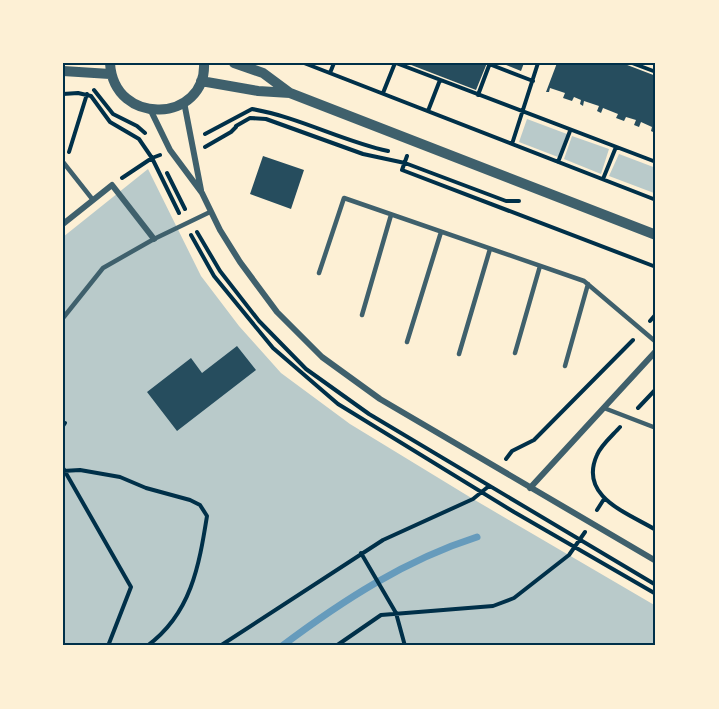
<svg xmlns="http://www.w3.org/2000/svg" width="719" height="709" viewBox="0 0 719 709" font-family="'Titillium Web',sans-serif">
<style>
.green{fill:#b9caca}
.lines{fill:none;stroke-linecap:round;stroke-linejoin:round}
.stream{stroke:#669bbc;stroke-width:7}
.building{fill:#264d5e}
.path{stroke:#003049;stroke-width:4}
.service{stroke:#3f606c;stroke-width:4.5}
.minor{stroke:#3f606c;stroke-width:6}
.tertiary{stroke:#3f606c;stroke-width:10}
.neatline{fill:none;stroke:#003049;stroke-width:2}
</style>
<rect width="100%" height="100%" fill="#fdf0d5"/>
<path class="green" d="M527,119L567,134L558,157L519,142Z
M572,136L609,149L601,174L564,159Z
M619,154L656,168V187L654,193L609,176Z
M148,169L201,276L239,326L281,373L350,424L473,499L656,606V646H63V237Z"/>
<g class="lines">
<path class="stream" d="M282,646C342,601 405,560 477,537"/>
</g>
<path class="building" d="M406,63H487L476,90Z
M501,63H524L521,71Z
M557,63H622L656,76V128L653,132L651,131L652,127L641,122L639,127L634,125L636,120L626,117L624,121L616,118L618,114L603,108L601,113L597,111L599,106L584,101L583,106L580,104L581,100L574,97L572,101L563,98L565,93L550,88L549,92H546Z
M263,156L304,170L291,209L250,194Z
M237,346L256,370L177,431L147,392L191,358L202,373Z"/>
<g class="lines">
<path class="path" d="M304,63L656,200
M396,63L656,162
M632,63L656,72
M489,64L533,81
M330,73L334,63
M94,90L113,114L137,126L145,133
M383,93L395,63
M63,94L78,93L91,96L110,122L139,139L152,158L160,155
M478,95L490,63
M428,111L440,80
M236,126L250,118L266,119L363,154L405,163L506,201H519
M205,134L252,109C299,117 342,141 388,151
M512,144L538,63
M205,147L231,132L236,127
M69,152L87,94
M407,156L402,170L656,267
M558,162L570,131
M167,173L185,209
M122,178L152,158L179,213
M603,179L616,147
M197,232L220,271L259,321L306,369L369,414L656,585
M191,235L214,276L273,348L338,404L514,512L656,594
M650,321L656,314
M638,408L656,389
M63,426L65,423
M620,427C613,435 601,445 597,455C578,497 628,513 656,530
M506,459L512,451L534,440L633,340
M63,468L131,587L108,646
M63,471L80,470L120,477L146,488L190,500L200,505L207,516C199,566 191,614 147,646
M597,510L604,499
M361,553L396,613L405,646
M220,646L383,540L473,499L489,486
M336,646L381,615L493,606L514,598L569,555L585,532"/>
<path class="service" d="M63,162L93,200
M319,273L344,198L584,281L656,342
M362,315L391,215
M63,318L103,268L154,239L210,212
M407,342L441,232
M515,353L540,266
M459,354L490,249
M565,366L588,284
M604,408L656,428"/>
<path class="minor" d="M184,102L201,190
M151,111L170,150L202,193L220,230L240,262L277,312L322,357L380,399L656,561
M63,224L112,185L154,239
M530,488L656,351"/>
<path class="tertiary" d="M110,63C114,128 207,122 204,63
M234,63L263,73L290,93L656,235
M63,71L110,74
M201,81L258,91L290,93"/>
</g>
<rect width="719" height="709" fill="none" stroke="#fdf0d5" stroke-width="129"/>
<rect x="64" y="64" width="590" height="580" class="neatline"/>
</svg>
